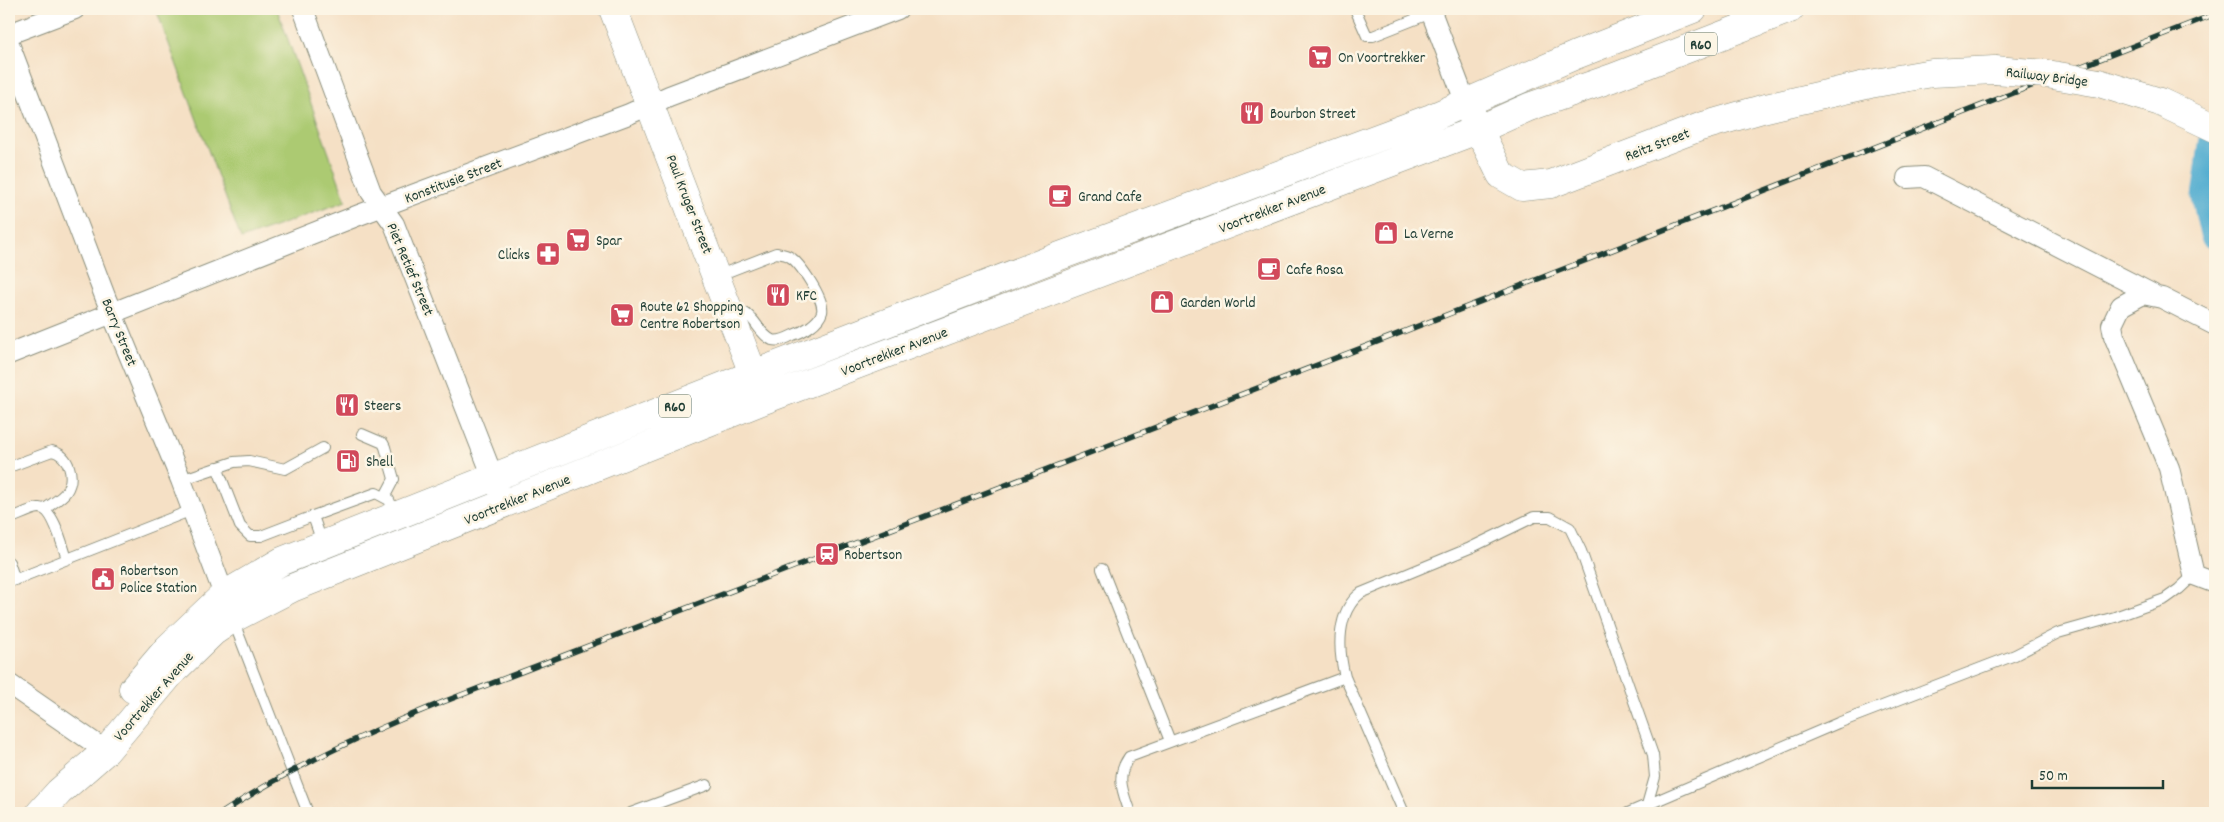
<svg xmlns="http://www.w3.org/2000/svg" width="2224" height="822" viewBox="0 0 2224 822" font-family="Dekko,sans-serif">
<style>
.green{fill:#acca72;stroke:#668453}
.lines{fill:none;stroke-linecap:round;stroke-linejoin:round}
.river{stroke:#52add0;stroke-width:31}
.lane-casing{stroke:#8a8e7c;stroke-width:12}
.street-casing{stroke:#8a8e7c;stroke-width:22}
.secondary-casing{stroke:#8a8e7c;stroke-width:29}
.primary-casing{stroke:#8a8e7c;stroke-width:29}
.lane{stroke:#fff;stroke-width:10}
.street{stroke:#fff;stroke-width:20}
.secondary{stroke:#fff;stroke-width:28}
.primary{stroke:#fff;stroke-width:28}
.rail-casing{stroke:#1f3d34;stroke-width:5.5}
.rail{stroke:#fcf5e5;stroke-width:4;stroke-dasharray:11;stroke-linecap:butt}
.secondary-bridge-casing{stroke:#8a8e7c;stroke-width:29;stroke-linecap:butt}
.secondary-bridge{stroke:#fff;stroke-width:28}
.labels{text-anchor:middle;stroke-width:5;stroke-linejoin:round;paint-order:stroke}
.shield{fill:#fcf5e5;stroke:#617469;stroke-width:1}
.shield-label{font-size:14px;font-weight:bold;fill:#1f3d34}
.poi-label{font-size:15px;fill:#1f3d34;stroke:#fcf5e5;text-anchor:start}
.street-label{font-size:15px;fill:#1f3d34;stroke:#fcf5e5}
</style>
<rect width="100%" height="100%" fill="#fcf5e5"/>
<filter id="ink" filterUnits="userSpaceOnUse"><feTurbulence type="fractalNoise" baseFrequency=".02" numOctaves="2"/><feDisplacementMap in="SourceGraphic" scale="10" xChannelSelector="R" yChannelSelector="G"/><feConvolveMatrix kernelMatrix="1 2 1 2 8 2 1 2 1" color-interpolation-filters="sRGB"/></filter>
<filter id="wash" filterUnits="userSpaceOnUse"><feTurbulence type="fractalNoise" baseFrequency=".0096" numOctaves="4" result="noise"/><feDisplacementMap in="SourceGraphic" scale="20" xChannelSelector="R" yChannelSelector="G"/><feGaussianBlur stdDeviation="1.12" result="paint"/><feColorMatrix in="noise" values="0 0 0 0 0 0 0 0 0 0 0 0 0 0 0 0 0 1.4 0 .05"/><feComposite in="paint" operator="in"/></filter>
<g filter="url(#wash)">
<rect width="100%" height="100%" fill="#f5e0c5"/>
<path class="green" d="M156,9H277L346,201L241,239Z"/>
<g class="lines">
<path class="river" d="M2215,138L2207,197L2215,234"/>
</g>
</g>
<g filter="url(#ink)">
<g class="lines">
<defs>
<path id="lane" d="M1355,9L1367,36H1373L1431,13
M717,276L776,253C781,254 786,254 790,257C800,263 825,300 822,312C819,323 803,332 793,335C787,338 779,342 772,340C759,334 757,320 745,313L733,319
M362,434L383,443L385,447L394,479L385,496
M9,467L52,451C69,455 76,477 66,492C62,498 51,504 45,509
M217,467L240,526L250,536H261L313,516
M181,480L234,462L249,461L285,469L323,448
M9,519C18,516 30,509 39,508C53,507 63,547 67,559
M323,545L313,516L376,493L389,500L395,514
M9,562L15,580
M1102,569L1170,741
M9,582L192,510
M233,620L308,813
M631,813L707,785
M1130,813C1123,792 1115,777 1129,757L1345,677
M1404,813L1345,677C1338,650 1336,612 1361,593L1470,548L1534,517H1550L1570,528L1581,551L1653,755L1655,777L1647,805
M1628,813L1838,723L2015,655L2058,633L2115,617L2165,599L2179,589L2194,575"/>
<path id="street" d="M303,9L371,192L394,224L498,490
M1430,9L1465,101
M9,34L75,9
M9,44L106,299L181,480L229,608
M1907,178L1924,177L2152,294
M2215,325L2162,298L2143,294L2121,306L2112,325L2114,336L2169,468L2194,575L2215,583
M9,354L359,215L629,114L669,96L898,9
M9,684L106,751"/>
<path id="secondary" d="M613,9L762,397
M2099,83L2160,102L2215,128
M1465,101L1501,175L1522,187L1551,184L1700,127L1762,109L1870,84L1932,73L1995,70"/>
<path id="primary" d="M133,689L168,648L224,595L282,561L754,374L1060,256L1431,118L1576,55L1693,9
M40,813L59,792L106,751L172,672L213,632L232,619L292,588L764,400L1337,183L1480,129L1529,107L1612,78L1790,9"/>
</defs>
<use href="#lane" class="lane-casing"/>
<use href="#street" class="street-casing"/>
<use href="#secondary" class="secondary-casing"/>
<use href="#primary" class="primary-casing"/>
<use href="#lane" class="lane"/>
<use href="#street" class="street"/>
<use href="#secondary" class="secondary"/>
<use href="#primary" class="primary"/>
<defs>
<path id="rail" d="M222,813C291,767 366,733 443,702L1390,337L2215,14"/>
</defs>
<use href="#rail" class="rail-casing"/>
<use href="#rail" class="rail"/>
<defs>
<path id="secondary-bridge" d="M1995,70L2047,74L2099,83"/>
</defs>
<use href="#secondary-bridge" class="secondary-bridge-casing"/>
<use href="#secondary-bridge" class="secondary-bridge"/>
</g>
</g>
<defs>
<symbol id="supermarket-square" viewBox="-11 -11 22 22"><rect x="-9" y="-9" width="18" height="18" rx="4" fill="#d1495b" stroke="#fcf5e5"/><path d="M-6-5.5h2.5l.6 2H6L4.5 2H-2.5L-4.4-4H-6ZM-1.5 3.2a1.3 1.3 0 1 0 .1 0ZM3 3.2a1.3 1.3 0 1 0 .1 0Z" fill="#fff"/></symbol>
<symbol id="restaurant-square" viewBox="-11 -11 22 22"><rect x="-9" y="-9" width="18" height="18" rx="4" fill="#d1495b" stroke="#fcf5e5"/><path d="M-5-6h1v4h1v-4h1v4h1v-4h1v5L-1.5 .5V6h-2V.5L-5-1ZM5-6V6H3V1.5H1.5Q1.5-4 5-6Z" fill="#fff"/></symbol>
<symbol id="cafe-square" viewBox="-11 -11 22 22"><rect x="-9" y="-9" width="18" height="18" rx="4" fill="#d1495b" stroke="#fcf5e5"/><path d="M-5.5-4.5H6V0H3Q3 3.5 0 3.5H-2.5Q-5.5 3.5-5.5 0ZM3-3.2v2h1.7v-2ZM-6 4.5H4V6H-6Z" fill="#fff"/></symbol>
<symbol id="shop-square" viewBox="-11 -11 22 22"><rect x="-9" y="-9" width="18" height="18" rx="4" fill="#d1495b" stroke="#fcf5e5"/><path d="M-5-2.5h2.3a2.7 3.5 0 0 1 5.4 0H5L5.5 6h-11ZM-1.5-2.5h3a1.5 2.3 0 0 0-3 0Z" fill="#fff"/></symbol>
<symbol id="pharmacy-square" viewBox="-11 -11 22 22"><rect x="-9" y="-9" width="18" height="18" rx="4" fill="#d1495b" stroke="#fcf5e5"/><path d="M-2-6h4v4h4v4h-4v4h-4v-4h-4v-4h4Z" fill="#fff"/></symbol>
<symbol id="fuel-square" viewBox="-11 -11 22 22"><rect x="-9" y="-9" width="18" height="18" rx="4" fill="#d1495b" stroke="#fcf5e5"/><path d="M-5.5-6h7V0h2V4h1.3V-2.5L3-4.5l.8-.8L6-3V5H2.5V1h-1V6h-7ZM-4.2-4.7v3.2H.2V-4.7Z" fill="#fff"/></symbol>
<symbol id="station-square" viewBox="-11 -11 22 22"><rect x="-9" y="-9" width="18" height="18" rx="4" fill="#d1495b" stroke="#fcf5e5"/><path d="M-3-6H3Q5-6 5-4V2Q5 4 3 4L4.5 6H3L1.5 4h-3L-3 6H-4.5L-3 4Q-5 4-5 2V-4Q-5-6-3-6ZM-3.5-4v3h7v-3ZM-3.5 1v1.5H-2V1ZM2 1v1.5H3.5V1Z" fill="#fff"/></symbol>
<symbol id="civic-square" viewBox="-11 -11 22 22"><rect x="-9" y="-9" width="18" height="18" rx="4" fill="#d1495b" stroke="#fcf5e5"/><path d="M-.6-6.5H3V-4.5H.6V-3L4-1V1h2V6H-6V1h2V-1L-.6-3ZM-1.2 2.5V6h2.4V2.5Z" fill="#fff"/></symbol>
</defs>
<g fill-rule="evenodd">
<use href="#supermarket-square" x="1306" y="43" width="28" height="28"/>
<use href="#restaurant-square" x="1238" y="99" width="28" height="28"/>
<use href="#cafe-square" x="1046" y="182" width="28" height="28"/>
<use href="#shop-square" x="1372" y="219" width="28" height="28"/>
<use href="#supermarket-square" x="564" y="226" width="28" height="28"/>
<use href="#pharmacy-square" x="534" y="240" width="28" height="28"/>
<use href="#cafe-square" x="1255" y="255" width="28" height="28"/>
<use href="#restaurant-square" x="764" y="281" width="28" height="28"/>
<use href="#shop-square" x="1148" y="288" width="28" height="28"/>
<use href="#supermarket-square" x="608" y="301" width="28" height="28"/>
<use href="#restaurant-square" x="333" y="391" width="28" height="28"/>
<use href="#fuel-square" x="334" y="447" width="28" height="28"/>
<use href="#station-square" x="813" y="540" width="28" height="28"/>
<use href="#civic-square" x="89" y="565" width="28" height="28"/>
</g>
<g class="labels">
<g class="shield">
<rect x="1685" y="32.5" width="32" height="23" rx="4"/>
<rect x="659" y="394.5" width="32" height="23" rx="4"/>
</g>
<g class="shield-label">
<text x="1701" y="49">R60</text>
<text x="675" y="411">R60</text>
</g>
<g class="poi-label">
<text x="1338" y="62">On Voortrekker</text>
<text x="1270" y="118">Bourbon Street</text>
<text x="1078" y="201">Grand Cafe</text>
<text x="1404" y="238">La Verne</text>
<text x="596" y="245">Spar</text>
<text x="530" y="259" text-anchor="end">Clicks</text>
<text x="1286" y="274">Cafe Rosa</text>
<text x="796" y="300">KFC</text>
<text x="1180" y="307">Garden World</text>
<text x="640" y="311">Route 62 Shopping<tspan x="640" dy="17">Centre Robertson</tspan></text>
<text x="364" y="410">Steers</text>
<text x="366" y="466">Shell</text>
<text x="844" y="559">Robertson</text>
<text x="120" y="575">Robertson<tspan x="120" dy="17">Police Station</tspan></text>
</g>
<g class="street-label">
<text transform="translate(2047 76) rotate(7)" y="5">Railway Bridge</text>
<text transform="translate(1657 144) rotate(-21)" y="5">Reitz Street</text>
<text transform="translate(453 180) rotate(-21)" y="5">Konstitusie Street</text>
<text transform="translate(690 204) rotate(69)" y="5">Paul Kruger Street</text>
<text transform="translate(1272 208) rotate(-21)" y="5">Voortrekker Avenue</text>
<text transform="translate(411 269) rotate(67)" y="5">Piet Retief Street</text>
<text transform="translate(120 332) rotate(68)" y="5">Barry Street</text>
<text transform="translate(894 351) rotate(-21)" y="5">Voortrekker Avenue</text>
<text transform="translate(517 499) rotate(-22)" y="5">Voortrekker Avenue</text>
<text transform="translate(153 696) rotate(-49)" y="5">Voortrekker Avenue</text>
</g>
</g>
<rect width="2224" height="822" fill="none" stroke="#fcf5e5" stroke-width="30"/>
<path d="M2032 780v8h131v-8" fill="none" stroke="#1f3d34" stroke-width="2.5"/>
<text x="2039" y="780" font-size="15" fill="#1f3d34" stroke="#fcf5e5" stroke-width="4" paint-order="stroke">50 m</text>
</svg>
